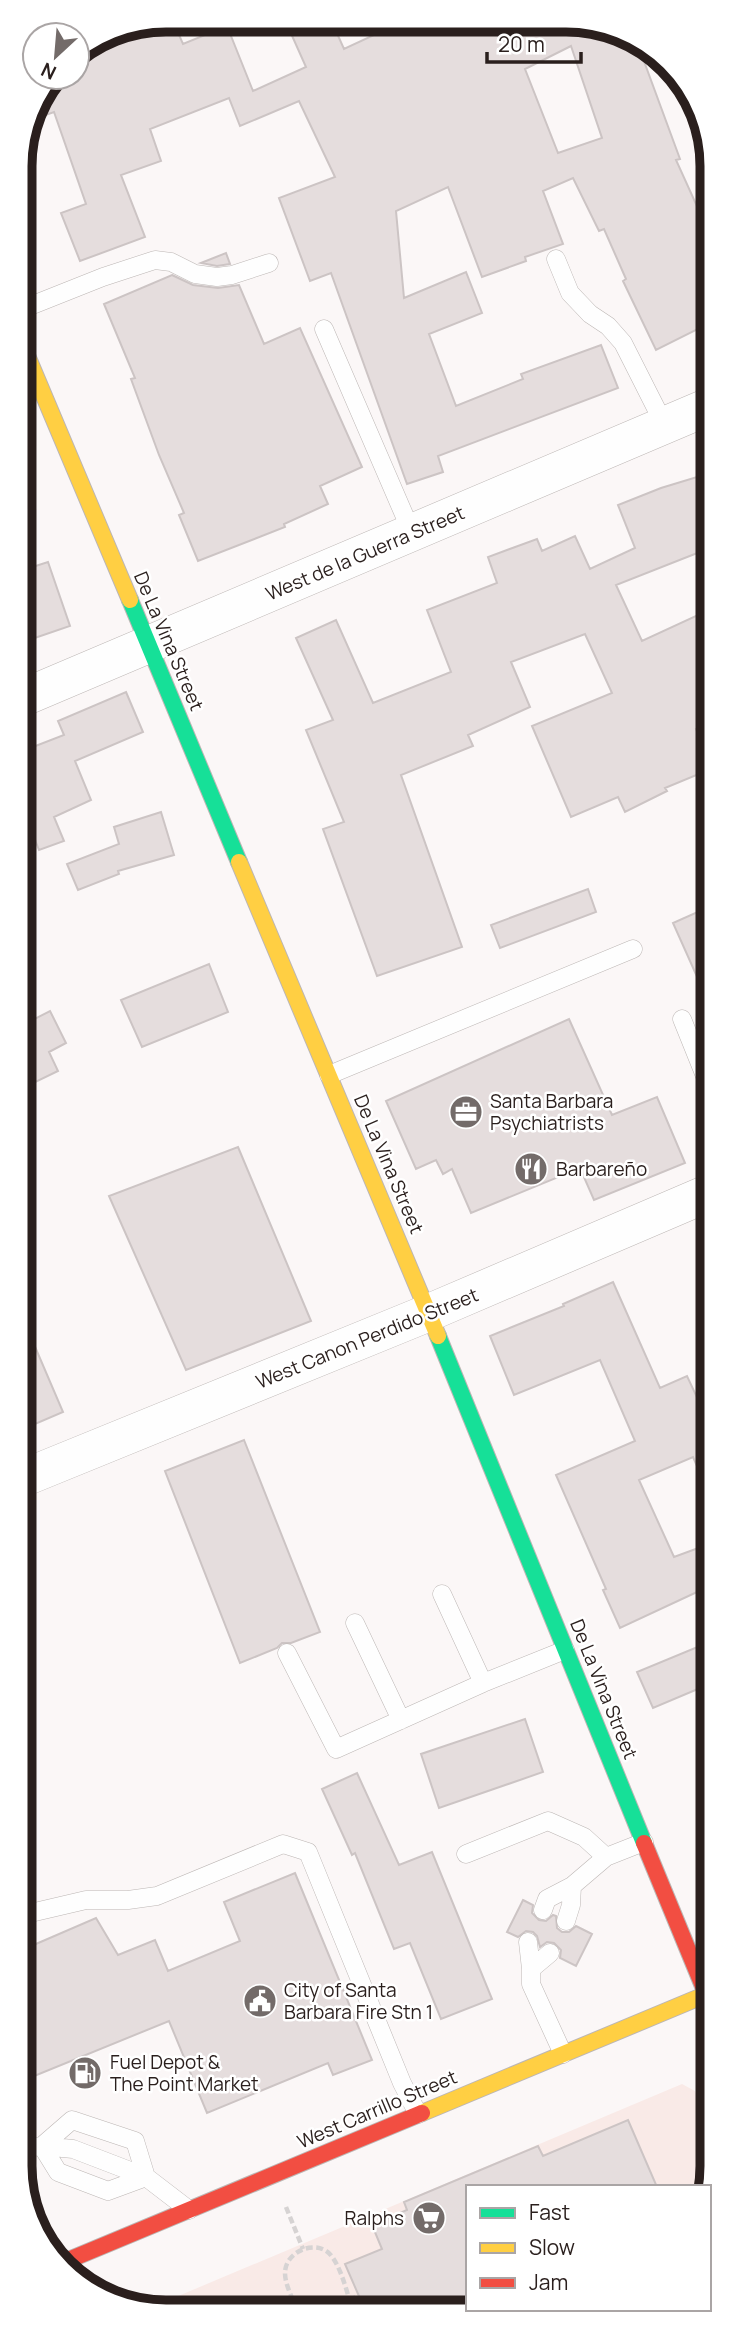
<svg xmlns="http://www.w3.org/2000/svg" width="732" height="2332" viewBox="0 0 732 2332" font-family="Manrope,sans-serif">
<style>
.built{fill:#f9eae7}
.building{fill:#e5dddd;stroke:#ccc4c4;stroke-width:2;fill-rule:evenodd}
.lines{fill:none;stroke-linecap:round;stroke-linejoin:round}
.lane-casing{stroke:#bcb6b4;stroke-width:19}
.street-casing{stroke:#bcb6b4;stroke-width:38}
.fast-casing{stroke:#bcb6b4;stroke-width:18}
.slow-casing{stroke:#bcb6b4;stroke-width:18}
.jam-casing{stroke:#bcb6b4;stroke-width:18}
.path{stroke:#d6d3d3;stroke-width:4.5;stroke-dasharray:7 3.5;stroke-linecap:butt}
.lane{stroke:#fefefe;stroke-width:18}
.street{stroke:#fefefe;stroke-width:37}
.fast{stroke:#16e098;stroke-width:16}
.slow{stroke:#ffcf43;stroke-width:16}
.jam{stroke:#f24e42;stroke-width:16}
.labels{text-anchor:middle;stroke-width:5;stroke-linejoin:round;paint-order:stroke}
.street-label{font-size:19px;fill:#2a1f1d;stroke:#fff}
.poi-label{font-size:19px;fill:#2a1f1d;stroke:#fff;text-anchor:start}
.rim{fill:none;stroke:#2a1f1d;stroke-width:9}
</style>
<rect width="100%" height="100%" fill="#fbf7f7"/>
<path class="built" d="M682,2084L695,2091L712,2132V2176L708,2187H468V2309L595,2310H145Z"/>
<path class="building" d="M165,19H172L183,44L227,26L253,91L306,67L285,20H331L344,49L404,21L596,22L638,45L680,159L676,160L710,235V323L656,350L623,281L626,279L604,229L599,231L573,178L543,191L563,244L525,257L526,261L482,277L448,187L396,211L404,298L466,272L482,313L429,334L456,406L523,379L521,374L601,345L618,388L438,456L443,472L407,484L331,273L310,281L279,198L335,177L299,101L240,126L229,98L150,129L161,161L121,175L145,237L80,261L61,213L86,204L54,112L29,121L34,100L52,77H77V51L110,30ZM571,46L602,138L558,153L525,69Z
M226,253L230,264L217,266L201,263Z
M172,275L193,285L218,288L239,285L264,344L300,328L362,467L320,486L328,504L284,524L285,527L198,561L179,515L184,513L159,455L131,379L135,378L104,304Z
M710,473V548L616,585L642,641L711,609V721L696,729L711,769L665,788L667,791L625,812L618,797L571,817L532,726L612,693L585,634L511,662L530,707L468,735L473,746L401,775L462,947L377,976L323,829L344,822L306,730L333,720L296,638L336,620L373,703L451,672L427,610L497,583L488,557L537,539L542,551L575,536L590,569L635,548L618,505L661,488Z
M48,562L70,626L20,643V571Z
M126,692L143,732L75,761L91,800L54,817L64,841L39,850L32,832L20,837V752L64,735L58,721Z
M161,812L174,855L118,871L119,874L78,890L67,864L119,844L114,827Z
M588,889L596,912L500,948L491,925Z
M711,906V1008L673,923Z
M209,964L228,1012L142,1047L121,1000Z
M50,1011L66,1043L49,1052L58,1071L21,1089V1026Z
M569,1019L612,1115L657,1097L685,1163L594,1200L580,1168L471,1213L452,1169L443,1174L436,1160L416,1169L386,1101Z
M238,1147L311,1321L186,1370L109,1196Z
M613,1282L660,1388L687,1376L701,1406L712,1401V1500L693,1457L639,1480L674,1557L712,1543V1585L620,1628L603,1590L606,1589L556,1475L635,1441L600,1360L514,1395L490,1336L564,1306L563,1304Z
M21,1314L63,1412L21,1430Z
M244,1440L320,1632L291,1643H282L277,1648L240,1663L165,1471Z
M712,1641V1683L653,1708L637,1672Z
M525,1719L543,1772L439,1808L421,1754Z
M357,1773L399,1865L432,1852L492,1999L441,2019L410,1943L394,1949L355,1853L352,1855L322,1789Z
M295,1873L372,2060L333,2075L328,2063L207,2113L169,2021L22,2081V1950L96,1918L118,1955L155,1940L168,1971L240,1941L224,1902Z
M523,1900L533,1905L532,1913L539,1920L546,1921L553,1915L556,1916L557,1928L562,1932H569L576,1926L592,1934L576,1966L560,1958L561,1950L554,1943L547,1942L540,1947L537,1936L533,1932L526,1931L518,1937L507,1932Z
M628,2120L657,2187H468V2310H365L345,2264L382,2249L372,2225L407,2210L404,2202L538,2146L543,2156Z"/>
<g class="lines">
<defs>
<path id="lane" d="M556,259L570,293L590,314L608,326L623,343L665,426
M20,310L103,277L155,260L171,262L195,274L217,277L232,275L269,263
M324,329L412,533
M682,1019L711,1091
M329,1075L633,949
M442,1594L483,1683
M355,1623L401,1720
M287,1653L336,1749L483,1683L565,1650
M466,1854L548,1821L584,1837L606,1857
M543,1910L547,1899L572,1886
M22,1915L86,1900H128L157,1896L283,1844L308,1852L402,2083L418,2114
M566,1921L571,1905L572,1886L606,1857L644,1842
M528,1942L531,1969
M550,1953L531,1969V1984L563,2054
M72,2120L135,2141L146,2177L108,2191L58,2172L42,2146Z
M22,2148L42,2146L73,2149L146,2177L189,2210"/>
<path id="street" d="M20,699L710,406
M21,1479L428,1313L711,1192"/>
<path id="fast" d="M130,600L239,862
M438,1336L644,1843"/>
<path id="slow" d="M20,339L130,600
M239,862L438,1336
M422,2113L712,1992"/>
<path id="jam" d="M644,1843L712,2008
M59,2264L422,2113"/>
</defs>
<use href="#lane" class="lane-casing"/>
<use href="#street" class="street-casing"/>
<use href="#fast" class="fast-casing"/>
<use href="#slow" class="slow-casing"/>
<use href="#jam" class="jam-casing"/>
<path class="path" d="M286,2207L303,2249
M349,2300L359,2296
M297,2310C293,2299 285,2285 285,2273C285,2250 320,2237 333,2258C343,2273 347,2294 353,2310"/>
<use href="#lane" class="lane"/>
<use href="#street" class="street"/>
<use href="#fast" class="fast"/>
<use href="#slow" class="slow"/>
<use href="#jam" class="jam"/>
</g>
<defs>
<symbol id="office-disc" viewBox="-11 -11 22 22"><circle r="9.5" fill="#736b69" stroke="#fff"/><path d="M-6-3h4V-5.5h4V-3h4V5H-6ZM-1-4.5V-3h2v-1.5ZM-6 0V1H6V0Z" fill="#fff"/></symbol>
<symbol id="restaurant-disc" viewBox="-11 -11 22 22"><circle r="9.5" fill="#736b69" stroke="#fff"/><path d="M-5-6h1v4h1v-4h1v4h1v-4h1v5L-1.5 .5V6h-2V.5L-5-1ZM5-6V6H3V1.5H1.5Q1.5-4 5-6Z" fill="#fff"/></symbol>
<symbol id="civic-disc" viewBox="-11 -11 22 22"><circle r="9.5" fill="#736b69" stroke="#fff"/><path d="M-.6-6.5H3V-4.5H.6V-3L4-1V1h2V6H-6V1h2V-1L-.6-3ZM-1.2 2.5V6h2.4V2.5Z" fill="#fff"/></symbol>
<symbol id="fuel-disc" viewBox="-11 -11 22 22"><circle r="9.5" fill="#736b69" stroke="#fff"/><path d="M-5.5-6h7V0h2V4h1.3V-2.5L3-4.5l.8-.8L6-3V5H2.5V1h-1V6h-7ZM-4.2-4.7v3.2H.2V-4.7Z" fill="#fff"/></symbol>
<symbol id="supermarket-disc" viewBox="-11 -11 22 22"><circle r="9.5" fill="#736b69" stroke="#fff"/><path d="M-6-5.5h2.5l.6 2H6L4.5 2H-2.5L-4.4-4H-6ZM-1.5 3.2a1.3 1.3 0 1 0 .1 0ZM3 3.2a1.3 1.3 0 1 0 .1 0Z" fill="#fff"/></symbol>
</defs>
<g fill-rule="evenodd">
<use href="#office-disc" x="447" y="1093" width="38" height="38"/>
<use href="#restaurant-disc" x="512" y="1150" width="38" height="38"/>
<use href="#civic-disc" x="241" y="1982" width="38" height="38"/>
<use href="#fuel-disc" x="66" y="2054" width="38" height="38"/>
<use href="#supermarket-disc" x="410" y="2199" width="38" height="38"/>
</g>
<g class="labels">
<g class="street-label">
<text transform="translate(365 553) rotate(-23)" y="7">West de la Guerra Street</text>
<text transform="translate(169 641) rotate(67)" y="7">De La Vina Street</text>
<text transform="translate(389 1164) rotate(67)" y="7">De La Vina Street</text>
<text transform="translate(367 1338) rotate(-22)" y="7">West Canon Perdido Street</text>
<text transform="translate(604 1689) rotate(68)" y="7">De La Vina Street</text>
<text transform="translate(377 2109) rotate(-23)" y="7">West Carrillo Street</text>
</g>
<g class="poi-label">
<text x="490" y="1108">Santa Barbara<tspan x="490" dy="22">Psychiatrists</tspan></text>
<text x="556" y="1176">Barbareño</text>
<text x="284" y="1997">City of Santa<tspan x="284" dy="22">Barbara Fire Stn 1</tspan></text>
<text x="110" y="2069">Fuel Depot &amp;<tspan x="110" dy="22">The Point Market</tspan></text>
<text x="404" y="2225" text-anchor="end">Ralphs</text>
</g>
</g>
<path d="M0 0H732V2332H0ZM166 32H566A134 134 0 0 1 700 166V2166A134 134 0 0 1 566 2300H166A134 134 0 0 1 32 2166V166A134 134 0 0 1 166 32Z" fill="#fff" fill-rule="evenodd"/>
<path class="rim" d="M166 32H566A134 134 0 0 1 700 166V2166A134 134 0 0 1 566 2300H166A134 134 0 0 1 32 2166V166A134 134 0 0 1 166 32Z"/>
<rect x="466" y="2185" width="245" height="126" fill="#ffffff" stroke="#aaa5a5" stroke-width="2"/>
<rect x="480" y="2208" width="35" height="10" fill="#16e098" stroke="#aaa5a5" stroke-width="2"/>
<text x="529" y="2220" font-size="21" fill="#2a1f1d">Fast</text>
<rect x="480" y="2243" width="35" height="10" fill="#ffcf43" stroke="#aaa5a5" stroke-width="2"/>
<text x="529" y="2255" font-size="21" fill="#2a1f1d">Slow</text>
<rect x="480" y="2278" width="35" height="10" fill="#f24e42" stroke="#aaa5a5" stroke-width="2"/>
<text x="529" y="2290" font-size="21" fill="#2a1f1d">Jam</text>
<g transform="translate(56 56) rotate(206)"><circle r="33" fill="#ffffff" stroke="#aaa5a5" stroke-width="2"/>
<path d="M0-5L12 26L0 18L-12 26Z" fill="#736b69"/>
<text y="-10" font-size="19" font-weight="bold" text-anchor="middle" fill="#2a1f1d">N</text>
</g>
<path d="M487 52v10h94v-10" fill="none" stroke="#2a1f1d" stroke-width="3.5"/>
<text x="498" y="52" font-size="21" fill="#2a1f1d" stroke="#ffffff" stroke-width="5" paint-order="stroke">20 m</text>
</svg>
